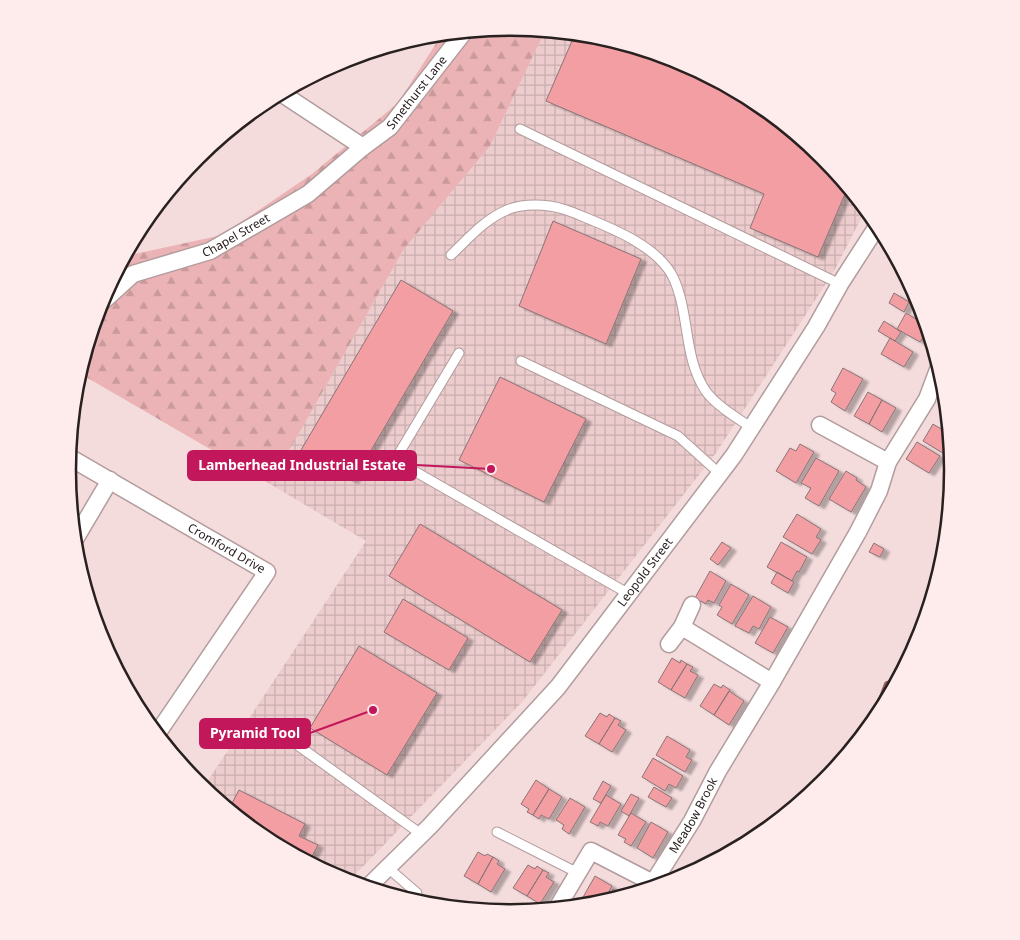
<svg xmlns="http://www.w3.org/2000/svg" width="1020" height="940" viewBox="0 0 1020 940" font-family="'Noto Sans',sans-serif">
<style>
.industrial{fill:url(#industrial-grid)}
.forest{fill:url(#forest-firs)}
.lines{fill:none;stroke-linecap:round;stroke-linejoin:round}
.stream{stroke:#965b5e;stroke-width:6}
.building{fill:#f39ea3;stroke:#8a7475;filter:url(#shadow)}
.service-casing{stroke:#b29c9d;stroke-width:11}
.minor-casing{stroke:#b29c9d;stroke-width:19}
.service{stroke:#fff;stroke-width:9}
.minor{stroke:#fff;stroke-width:16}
.labels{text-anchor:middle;stroke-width:4;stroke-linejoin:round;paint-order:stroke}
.street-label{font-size:12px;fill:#292020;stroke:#feebeb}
.rim{fill:none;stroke:#292020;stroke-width:2.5}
.leader{fill:none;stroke:#c2185b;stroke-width:2}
.callout-dot{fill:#c2185b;stroke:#feebeb;stroke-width:2}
.callout{fill:#c2185b;stroke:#c2185b;stroke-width:2}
.callout-label{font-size:14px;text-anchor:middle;font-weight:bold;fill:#fff}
</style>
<defs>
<pattern id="industrial-grid" width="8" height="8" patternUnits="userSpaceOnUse" patternTransform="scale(1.25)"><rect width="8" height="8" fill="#eccccd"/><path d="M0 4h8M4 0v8" fill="none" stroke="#caafb0"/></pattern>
<pattern id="forest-firs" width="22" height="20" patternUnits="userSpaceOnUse" patternTransform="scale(1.25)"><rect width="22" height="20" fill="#ebb3b5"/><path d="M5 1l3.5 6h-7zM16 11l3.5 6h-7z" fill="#ca9a9b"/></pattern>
<filter id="shadow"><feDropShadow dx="5.5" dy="3" stdDeviation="1" flood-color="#0004"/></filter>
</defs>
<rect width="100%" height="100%" fill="#f4dcdd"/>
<path class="industrial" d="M545,31L597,36L823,157L866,209L834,271L716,453L522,702L349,881L340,879L264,838L203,788L366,541L270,484L404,249L490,146Z"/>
<path class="forest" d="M510,28L545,31L490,146L404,249L270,484L79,373L101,300L119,268L135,254L222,235L312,174L398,103L442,34Z"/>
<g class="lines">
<path class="stream" d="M872,723L887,684L896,682"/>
</g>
<path class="building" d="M575,34L597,36L680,61L756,102L823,157L848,187L818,257L750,228L764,194L546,101Z
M553,221L641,259L606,344L519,306Z
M401,280L453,311L353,481L301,450Z
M894,293L909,302L904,312L889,303Z
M906,313L926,325L928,329L920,342L897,329Z
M884,321L901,332L895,341L878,331Z
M890,338L913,352L904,367L881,354Z
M843,368L863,379L845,411L831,402L836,393L831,390Z
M500,377L586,419L544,502L459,460Z
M868,392L882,400L869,424L854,416Z
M882,400L896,408L882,432L869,424Z
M933,424L949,434L951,458L923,441Z
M917,442L940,456L929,473L906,459Z
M800,444L814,452L796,483L776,471L790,448L796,451Z
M816,458L839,471L819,506L805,498L811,488L801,483Z
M846,471L857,478L856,480L866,487L851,512L829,499Z
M797,514L821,529L816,537L821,540L812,554L783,537Z
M420,524L562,610L530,662L389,576Z
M722,542L731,548L718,565L710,559Z
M781,542L807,557L799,572L797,571L792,581L767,567Z
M874,543L884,549L880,557L869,552Z
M710,571L726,581L714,603L708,600L706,604L695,598Z
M777,572L794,582L788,593L771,583Z
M731,584L749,595L732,624L717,615L722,607L719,605Z
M753,596L771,607L759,629L753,626L749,633L735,626Z
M403,599L468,638L449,670L384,632Z
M770,617L788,627L773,653L755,643Z
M359,646L437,693L387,775L310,728Z
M672,658L680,663L681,660L687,664L671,690L658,682Z
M687,664L693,667L690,671L698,675L685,698L671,690Z
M714,684L721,688L723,685L730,690L714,715L700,706Z
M729,691L744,701L729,725L714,715Z
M600,713L607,717L609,714L615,718L599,744L585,736Z
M615,718L621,721L618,725L626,730L612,752L599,744Z
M667,736L690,750L686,757L692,760L685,772L656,755Z
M653,758L683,776L676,788L669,784L665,791L642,777Z
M536,780L549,789L533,815L527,812L529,809L521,804Z
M603,781L611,786L601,803L593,799Z
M654,787L672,798L666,807L648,797Z
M549,789L562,797L549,819L541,815L539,819L533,815Z
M239,790L305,824L299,836L318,845L309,862L264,838L229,809Z
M631,794L639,798L629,816L621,811Z
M606,795L621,804L608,826L600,822L598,826L590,822Z
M570,798L585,807L569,834L562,829L564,825L556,820Z
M631,813L646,822L631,846L624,842L626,839L618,835Z
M651,822L668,832L653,858L637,848Z
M478,852L485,856L487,854L493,857L478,884L464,876Z
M493,857L499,861L497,864L505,869L491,892L478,884Z
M528,865L535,869L537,866L543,870L527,896L513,888Z
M543,870L549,873L546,877L554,882L540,904L527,896Z
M595,876L612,886L603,902L591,905L582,899Z
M613,889L620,893L621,891L628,894L606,901Z"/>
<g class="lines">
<defs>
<path id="service" d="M520,129L840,284
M451,255C468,239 485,219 507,210C523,203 547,204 563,209C570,211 577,214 584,217C614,229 658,247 673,277C690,313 683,356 705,390C714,404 737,418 752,428
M459,353L395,460L629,594
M521,361L678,436L720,474
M289,739L421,834
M497,832L578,873
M388,868L417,893"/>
<g id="minor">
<path d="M281,93L363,147"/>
<path id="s1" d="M100,304L133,274L210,251L308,194L363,147L390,127L464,32"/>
<path d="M820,425L888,462"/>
<path id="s2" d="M69,457L267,572L157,734"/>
<path d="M74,541L110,480"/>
<path d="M682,627L772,682"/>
<path d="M669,644L682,627L692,605"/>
<path id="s3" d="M368,887L430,826L558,687L734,455L816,327L840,284L878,225"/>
<path id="s4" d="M557,908L591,851L653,883L692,821L718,771L772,682L858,532L879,491L888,462L927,399L939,367"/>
</g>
</defs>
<use href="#service" class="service-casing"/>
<use href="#minor" class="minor-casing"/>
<use href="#service" class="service"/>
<use href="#minor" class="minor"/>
</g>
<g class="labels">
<g class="street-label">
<text dy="4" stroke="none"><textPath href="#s1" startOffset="388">Smethurst Lane</textPath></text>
<text dy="4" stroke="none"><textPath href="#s1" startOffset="155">Chapel Street</textPath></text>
<text dy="4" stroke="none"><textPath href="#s2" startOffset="182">Cromford Drive</textPath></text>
<text dy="4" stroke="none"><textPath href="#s3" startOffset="420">Leopold Street</textPath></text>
<text dy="4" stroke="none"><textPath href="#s4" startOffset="215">Meadow Brook</textPath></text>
</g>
</g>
<path d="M0 0H1020V940H0ZM76 470a434 434 0 1 1 868 0a434 434 0 1 1-868 0Z" fill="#feebeb" fill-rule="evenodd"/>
<path class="rim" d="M76 470a434 434 0 1 1 868 0a434 434 0 1 1-868 0Z"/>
<path class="leader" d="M491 469L416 465M373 710L310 733"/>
<g class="callout-dot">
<circle cx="491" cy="469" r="5"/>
<circle cx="373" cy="710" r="5"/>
</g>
<g class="callout">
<rect x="188" y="451" width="228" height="29" rx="5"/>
<rect x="200" y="719" width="110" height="29" rx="5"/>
</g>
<g class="callout-label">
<text x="302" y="470">Lamberhead Industrial Estate</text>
<text x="255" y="738">Pyramid Tool</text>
</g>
</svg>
